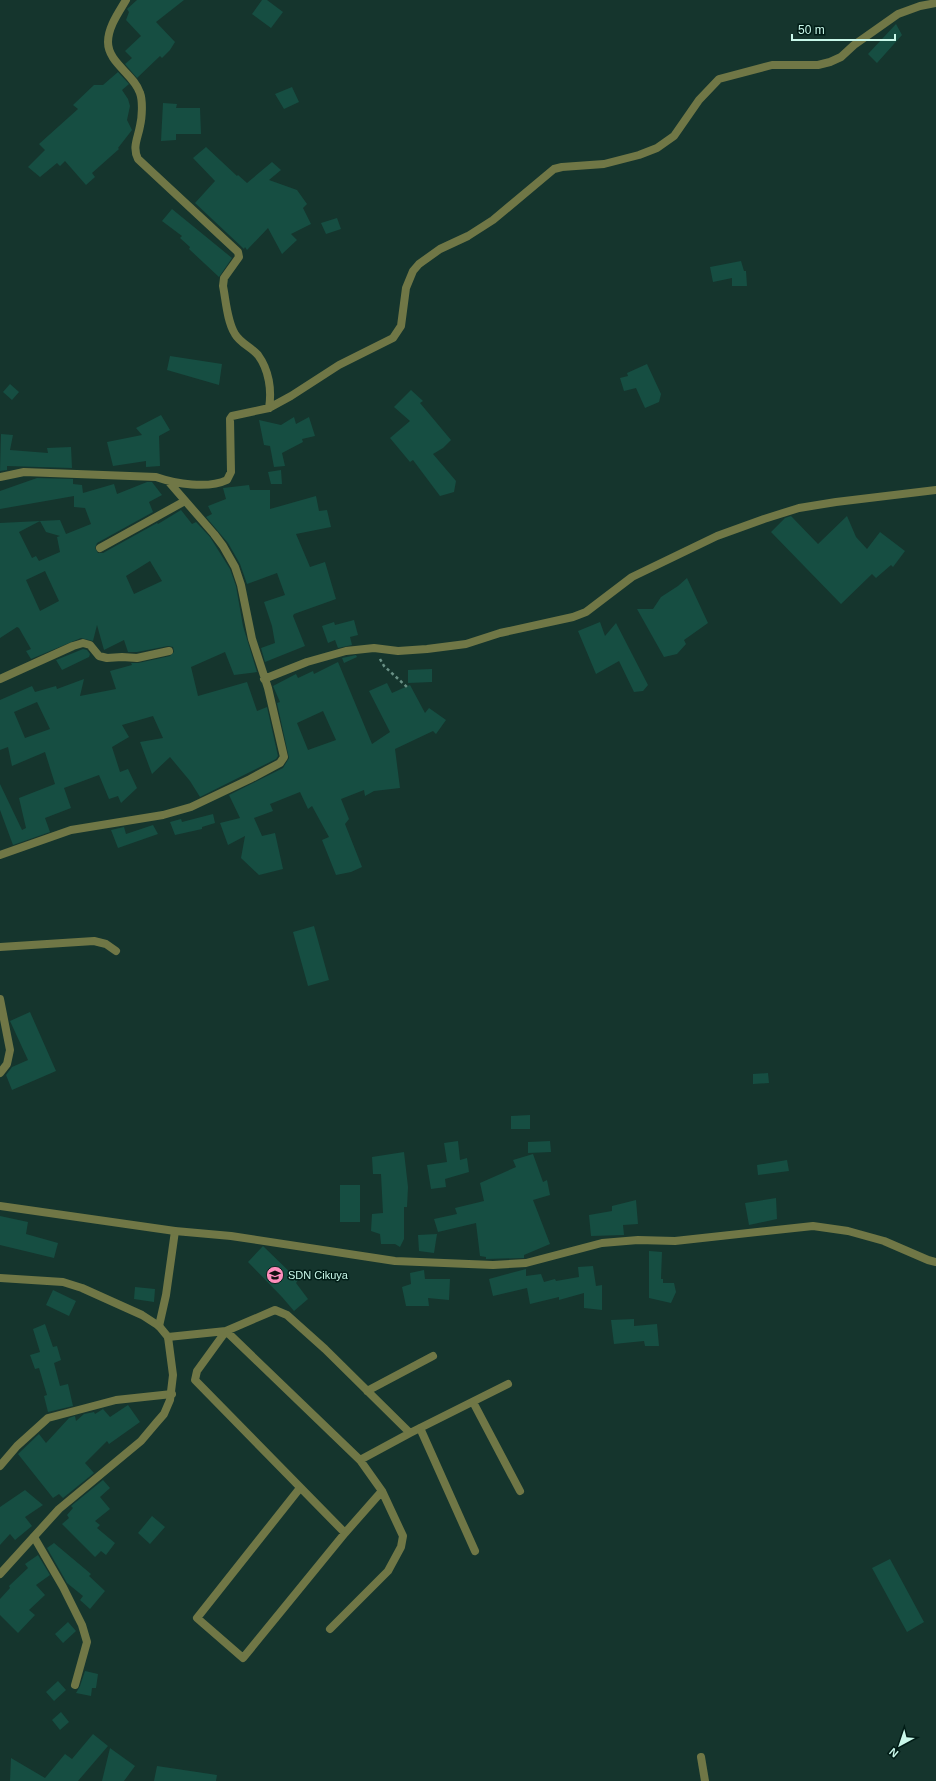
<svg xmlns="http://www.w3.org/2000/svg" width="936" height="1781" viewBox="0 0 936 1781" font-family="Helvetica,sans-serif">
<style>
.building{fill:#164e42;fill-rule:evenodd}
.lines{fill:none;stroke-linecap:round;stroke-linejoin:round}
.path{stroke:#6a9186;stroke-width:2.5;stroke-dasharray:3 3;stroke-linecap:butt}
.service{stroke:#707746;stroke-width:8}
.minor{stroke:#707746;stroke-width:8}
.tertiary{stroke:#707746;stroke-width:8}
.labels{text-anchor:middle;stroke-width:3;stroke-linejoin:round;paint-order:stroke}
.poi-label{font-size:11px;fill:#c9f8ea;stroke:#001c16;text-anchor:start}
</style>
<rect width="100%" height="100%" fill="#15352d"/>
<path class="building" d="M137,0H184L156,22L175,42L170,50L162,58L160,56L137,78L125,64L132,58L125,51L141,36L126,20L129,12L127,9Z
M262,0H267L283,12L271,28L252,14Z
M896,24L902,35L877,63L868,54Z
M118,72L129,84L122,90L128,99L130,106L127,120L132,130L118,148L119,149L92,173L95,177L86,185L65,161L60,166L57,163L40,177L28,167L45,150L39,144L78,109L73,105L94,85H103Z
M292,87L299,102L284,109L275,94Z
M163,103L177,104L176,108H200L201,134H176V140L161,141Z
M206,147L237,176L238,175L247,183L272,162L281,170L269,180L297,190L307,204L303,208L311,224L291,234L297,240L282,254L268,228L247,250L245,247L244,249L195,203L215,181L193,158Z
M172,209L232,258L219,277L189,249L190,247L180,238L182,236L162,221Z
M337,218L341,229L326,234L321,223Z
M741,261L744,271H746L747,286H732V278L713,282L710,267Z
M170,356L222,364L219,385L167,370Z
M647,364L661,394L659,402L645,408L636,388L624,391L620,378L628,376L627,373Z
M10,384L19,392L12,400L3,392Z
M411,390L423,401L420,403L451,440L443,448L433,454L456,481L454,492L440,496L413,460L410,462L390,438L410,421L394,407Z
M161,415L170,430L159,436L160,466L146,467V461L113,466L107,442L142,435L136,428Z
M294,417L296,424L309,417L315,436L302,439L303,442L282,453L285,466L274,467L270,446L264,445L259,420L281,425Z
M1,434L13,435L10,450L48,453L47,448L71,447L72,468L7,466V470L0,471Z
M281,470L282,484H271L268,472Z
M37,478L73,479V484L82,485L83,493L114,484L117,494L147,482H152L162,495L149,502L153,512L97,543L95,548L98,553H103L157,523L158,524L181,510L192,524L196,522L210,537L230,569L236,586L243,626L257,672L234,675L225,652L191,667L198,696L247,682L257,711L267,707L278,756L276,759L200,797L190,781L170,757L152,774L140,742L163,738L153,716L122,725L129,737L112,747L120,772L128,769L137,788L121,803L118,796L109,799L99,775L64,788L71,808L45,818L50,832L13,845L0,810V784L22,830L26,828L19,798L55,784L45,752L12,766L8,747L0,750V700L32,686L35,692L56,686L57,689L84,679L80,696L116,689L110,671L132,665L131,663H138L170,656L174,652L173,647L168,646L137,652H128L124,640L104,650L97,625L93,641L81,638L31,659L26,651L31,649L19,628L17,627L0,638V523L60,520L66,534L91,524L85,508L74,507V496L0,509V491ZM40,521L46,532L60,536L57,537L60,552L39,561L36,556L32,558L19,532ZM150,561L162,581L134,594L126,576ZM45,571L59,601L40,611L26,580ZM37,702L50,729L25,738L14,712Z
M249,485L250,490H270V509L316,496L319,511L327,510L331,527L296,534L310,567L325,562L336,599L294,614L293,616L305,646L265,662L261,648L275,643L272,626L264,602L285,595L277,573L247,584L240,564L228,543L206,517L212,514L208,506L226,499L223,488Z
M791,516L818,544L847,516L856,537L867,549L880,532L905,551L893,567L891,565L876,578L872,574L841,604L771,532L785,518Z
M687,578L708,623L684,640L686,644L677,654L664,657L637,609H653L661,597L678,586Z
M354,620L358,635L350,637L352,645L338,648L335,640L328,643L322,626L334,622L335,625Z
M600,622L605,636L616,623L648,685L643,691L634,692L619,661L596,674L578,631Z
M83,649L87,650L90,654L89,657L62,670L56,660Z
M356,655L357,657L344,663L342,658Z
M338,662L372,744L390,732L369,691L387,683L392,693L410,685L425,713L429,708L446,720L436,734L433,731L395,749L400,788L374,791L365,796L364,790L341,799L349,819L345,824L362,867L351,872L336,875L322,840L329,837L312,806L308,809L300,792L270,804L273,811L254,818L262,836L275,833L283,869L259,875L241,858L245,836L228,845L220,823L240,818L229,795L283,768L289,758L277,703L280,702L273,686L296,674L298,678L313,671L314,674ZM323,711L336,740L308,750L297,723Z
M432,669V682L408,683V670Z
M213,814L215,823L202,827V829L175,835L170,822L181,819L182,822Z
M153,825L158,834L118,848L111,830L124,827L126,834Z
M314,926L329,980L308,986L293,932Z
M30,1012L56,1071L12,1090L6,1075L12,1067L28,1060L10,1021Z
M768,1073L769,1083L753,1084V1074Z
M530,1115V1129H511V1116Z
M458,1141L460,1160L467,1158L469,1172L445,1179L446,1187L431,1189L427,1165L447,1162L444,1143Z
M550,1141L551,1152L528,1153V1142Z
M404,1152L408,1187L407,1207H404V1239L400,1247L395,1244H381L380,1234L371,1231L372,1214L383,1213L381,1174H373L372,1157Z
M533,1154L543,1182L547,1180L550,1195L533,1200L550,1244L524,1255V1258L486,1259V1257L480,1256L476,1223L438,1232L434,1219L457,1214L455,1208L484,1201L480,1183L516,1167L513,1160Z
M787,1160L789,1171L758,1175L757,1165Z
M340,1185H360V1222H340Z
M776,1198L777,1219L749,1225L745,1203Z
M636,1200L638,1224L623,1225L624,1235L591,1236L589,1215L612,1211V1206Z
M0,1216L28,1222L26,1234L58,1243L54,1258L0,1245Z
M437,1234L434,1253L419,1251L418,1235Z
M263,1246L298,1280L296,1283L308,1299L294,1311L282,1297L248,1262Z
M649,1251L662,1252L661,1279H663V1283H674L676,1292L671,1303L649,1298Z
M593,1266L596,1286L602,1285V1310L584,1308V1293L559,1300V1297L530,1304L527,1288L493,1296L489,1279L526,1269V1276L541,1274L544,1282L555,1279L556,1281L579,1277L578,1267Z
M424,1270L425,1279H450L449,1300L428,1298L429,1306H406L402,1287L411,1284L410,1273Z
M135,1287L155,1289L154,1302L134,1299Z
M53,1290L76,1301L69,1316L46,1305Z
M634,1319V1326L657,1324L659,1346H645L644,1341L614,1344L611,1320Z
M45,1324L53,1347L57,1346L61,1360L54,1363L60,1386L68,1384L73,1406L48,1412L44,1396L47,1395L39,1368L35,1369L30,1355L40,1352L33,1329Z
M128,1405L140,1422L109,1444L107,1441L85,1463L94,1473L63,1498L59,1494L53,1498L18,1454L39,1434L46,1443L69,1418L75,1416L76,1421L84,1414L94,1412L95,1414L103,1409L110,1417Z
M103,1480L110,1488L100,1497L110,1509L95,1521L100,1525L97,1528L115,1543L106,1555L101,1551L95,1557L62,1524L69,1518L67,1515L73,1508L71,1506Z
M25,1490L43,1505L25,1517L32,1526L15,1540L10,1534L0,1545V1507Z
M152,1516L165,1527L150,1544L138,1533Z
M54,1543L91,1574L89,1576L105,1591L90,1609L80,1600L83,1596L67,1583L47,1548Z
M38,1555L50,1575L36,1585L45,1595L29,1610L35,1615L18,1633L0,1615V1599L10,1588L9,1586L28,1568L25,1564Z
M890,1559L924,1622L907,1632L872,1568Z
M68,1622L76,1631L63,1643L55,1634Z
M85,1671L98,1674L96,1688H92L91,1696L76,1693L80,1686Z
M58,1681L66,1690L54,1701L46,1692Z
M61,1712L69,1722L60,1730L52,1720Z
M93,1734L108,1746L78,1781H10L11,1758L45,1778L65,1754L72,1759Z
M110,1748L135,1766L124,1781H102Z
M157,1766L217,1775L216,1781H154Z"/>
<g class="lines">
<path class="path" d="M380,659L384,666L407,687"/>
<path class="service" d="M701,1757L705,1781"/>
<path class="minor" d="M126,0C119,12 108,27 108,42C108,63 134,74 140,93C143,101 142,118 140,126C138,138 132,147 138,159L238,252L239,257L224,278L223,286C226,301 227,321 235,334C240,343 251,347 258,355C269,370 272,390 269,408
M0,477L24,472L156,477C176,484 208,489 227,480L231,472L230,419L232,416L269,408L291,396L339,365L393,338L401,326L406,288L413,271L419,264L440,249L468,236L493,220L554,169L562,167L604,164L639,155L657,148L674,136L699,100L719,79L772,65H818L830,62L841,57L854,45L898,14L920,6L936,3
M100,548L185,501
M0,679L73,646L83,643L90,645L99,656L107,658L122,657L137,658L169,651
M264,679L307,662L346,651L374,648L398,651L427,649L466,644L500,633L573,617L586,612L632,577L717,536L764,519L799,508L836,502L936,490
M0,855L71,830L163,815L191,807L250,779L280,763L284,757L268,688L252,639L241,585L235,567L223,546L214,534L168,481
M0,947L94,941L106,944L116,951
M159,1326L166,1295L175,1231
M168,1337L226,1331L275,1310L287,1315L325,1349L410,1433L508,1384
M367,1391L433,1356
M473,1402L520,1491
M420,1428L475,1551
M0,1466L17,1446L48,1418L116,1400L172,1394
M300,1488L197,1618L243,1658L345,1533L195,1380L197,1371L226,1331L360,1460L410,1433
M345,1533L382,1491
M34,1537L63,1587L82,1625L87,1642L75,1685
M330,1629L388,1571L401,1547L403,1536L382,1491L360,1460"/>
<path class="tertiary" d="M0,999L10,1050L7,1064L0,1073
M0,1206L175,1231L231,1236L395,1261L493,1265L526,1263L602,1243L638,1240L675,1241L813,1226L848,1231L884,1241L928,1260L936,1262
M0,1278L63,1282L82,1288L142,1315L159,1326L168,1337L173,1375L170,1400L164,1414L157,1422L141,1441L59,1509L0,1574"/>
</g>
<defs>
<symbol id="school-disc" viewBox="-11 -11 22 22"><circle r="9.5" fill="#fe8ebc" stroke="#001c16"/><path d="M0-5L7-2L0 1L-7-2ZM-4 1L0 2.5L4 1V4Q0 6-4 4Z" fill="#111"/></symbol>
</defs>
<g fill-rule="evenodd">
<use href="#school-disc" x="265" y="1265" width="20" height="20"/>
</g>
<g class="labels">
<g class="poi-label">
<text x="288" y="1279">SDN Cikuya</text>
</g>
</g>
<g transform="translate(900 1745) rotate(220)" stroke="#001c16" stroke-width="3" paint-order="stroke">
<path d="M0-3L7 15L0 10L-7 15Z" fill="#c9f8ea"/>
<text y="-6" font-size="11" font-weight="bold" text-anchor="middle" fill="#c9f8ea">N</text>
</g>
<path d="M792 34v6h103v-6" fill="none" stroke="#c9f8ea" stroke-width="2"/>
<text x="798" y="34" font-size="12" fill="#c9f8ea" stroke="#001c16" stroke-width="3" paint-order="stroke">50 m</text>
</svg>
